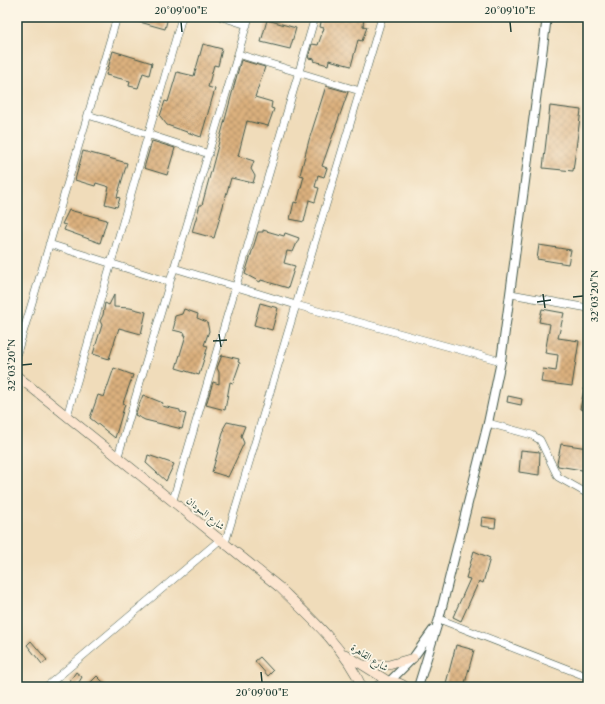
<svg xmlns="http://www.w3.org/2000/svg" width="605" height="704" viewBox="0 0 605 704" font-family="'Libre Caslon Text',Amiri,serif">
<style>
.building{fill:url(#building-cross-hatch)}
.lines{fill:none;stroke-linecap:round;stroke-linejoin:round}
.minor-casing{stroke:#3e5548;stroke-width:8}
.tertiary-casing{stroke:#3e5548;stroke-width:10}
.secondary-casing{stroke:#3e5548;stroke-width:10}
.minor{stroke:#fff;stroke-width:7}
.tertiary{stroke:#fff;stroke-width:8}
.secondary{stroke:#fce5cf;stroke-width:9}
.ticks{fill:none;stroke:#1f3d34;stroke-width:1.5}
.labels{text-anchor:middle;stroke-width:3.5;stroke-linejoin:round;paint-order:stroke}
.street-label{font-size:10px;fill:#1f3d34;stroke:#fcf5e5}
.neatline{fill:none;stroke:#1f3d34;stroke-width:1.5}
.ticks-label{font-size:10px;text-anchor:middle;fill:#1f3d34}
</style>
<defs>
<pattern id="building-cross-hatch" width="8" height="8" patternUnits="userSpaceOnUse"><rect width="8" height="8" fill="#dbb07e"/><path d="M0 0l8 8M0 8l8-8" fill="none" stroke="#b19068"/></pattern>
</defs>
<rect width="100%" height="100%" fill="#fcf5e5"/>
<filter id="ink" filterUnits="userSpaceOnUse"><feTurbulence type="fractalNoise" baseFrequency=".025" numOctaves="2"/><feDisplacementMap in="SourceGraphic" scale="8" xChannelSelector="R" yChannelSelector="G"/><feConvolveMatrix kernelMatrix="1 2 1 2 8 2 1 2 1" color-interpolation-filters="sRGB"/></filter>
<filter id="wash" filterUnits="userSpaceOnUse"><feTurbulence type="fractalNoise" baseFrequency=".012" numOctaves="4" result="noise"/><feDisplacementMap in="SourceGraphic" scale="16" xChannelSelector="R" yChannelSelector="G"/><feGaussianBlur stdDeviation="0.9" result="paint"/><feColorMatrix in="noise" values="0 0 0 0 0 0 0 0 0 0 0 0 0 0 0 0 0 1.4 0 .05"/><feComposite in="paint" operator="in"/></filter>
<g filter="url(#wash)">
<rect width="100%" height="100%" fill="#f0dcba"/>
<g id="blocks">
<path class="building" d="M129,17H168L165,29L129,19Z
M322,17H364L363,26L367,27L362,41L358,40L351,66L329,60L328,65L314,61L315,59L308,58L312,44L318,45L324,28L320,27Z
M267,20L296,28L290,49L261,42Z
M203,44L222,49L218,66L214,65L208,87L215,89L201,137L167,125L160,116L165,101L168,102L177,72L194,76Z
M113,51L152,63L149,75L143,73L138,88L129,86L130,81L106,75Z
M241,60L265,67L255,97L272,102L271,108L274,109L268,126L247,121L238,156L254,161L251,169L255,176L253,183L231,178L214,238L192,232L200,205H202Z
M326,86L348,92L322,166L327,168L324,177L318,175L315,187L319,188L315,202L309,200L304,222L290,219L294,202L297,203L304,176L300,175L309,140Z
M550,106L581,110L573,171L543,168Z
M152,141L175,148L167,175L144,168Z
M83,151L127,163L117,197L120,198L117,207L105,204L109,187L96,183L95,186L75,180Z
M69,210L107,220L100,243L64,230L66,225L62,224Z
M263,230L284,236L285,233L299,238L293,252L287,251L284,263L295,266L288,288L261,280L260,282L245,274L258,232H263Z
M539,245L571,250L568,264L537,259Z
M114,295V307L130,308L146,312L141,334L119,328L109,359L93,354L102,325L100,321L103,315L105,303L109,305Z
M260,303L278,308L272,330L254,325Z
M184,309L198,314L197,318L207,322L209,331L204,345L208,346L199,375L176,368L186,335H184L185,333L173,330L175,322L174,320L175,316L182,314Z
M542,309L564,313L558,338L579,341L572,386L541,382L543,369L556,371L558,355L545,353L550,324L539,322Z
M222,355L239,359L238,362L240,363L233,383L230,382L225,410L206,405L213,382L219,384V372L217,368Z
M114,368L133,375L123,403L125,404L115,438L90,418L98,395L104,397Z
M585,385H588V411L580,409Z
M143,395L163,403L162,406L180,410V412L186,414L182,429L145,420L135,415Z
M508,396L522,399L521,405L507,402Z
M227,422L245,426L241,436L244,443L228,477L212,472L224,430L223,429Z
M561,444L588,448V471L558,466L557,463Z
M521,450L540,452L539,475L519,472Z
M148,455L174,464L166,481L146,463Z
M482,517L496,519L495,528L481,526Z
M474,551L490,558L483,583L479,581L461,621L453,617L470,579L466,578Z
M31,641L47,660L42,664L27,645Z
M456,645L474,650L464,687H445Z
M260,657L273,671L268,676L255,661Z
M76,672L82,677L76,687L69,682Z
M97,676L108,687H86Z"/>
</g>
</g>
<g filter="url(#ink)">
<use href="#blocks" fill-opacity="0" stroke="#3e5548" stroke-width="1"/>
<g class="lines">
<defs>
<path id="minor" d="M222,17L247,25
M238,54L360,91
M88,115L209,154
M49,244L170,282
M174,268L296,305L501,361
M511,294L588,308
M17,353L117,17
M67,416L182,17
M488,423L532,435L540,440L558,477L588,494
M118,456L249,17
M173,500L315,17
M225,543L382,17
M439,619L588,677
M46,687L221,539"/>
<path id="tertiary" d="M390,681L413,658L433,630
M418,687L439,619L488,423L501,361L547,17"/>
<path id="secondary" d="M17,376L279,587C309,616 345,648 362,687
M345,654L388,681
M364,665H389L413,658
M376,687C386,680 397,680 406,687"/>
</defs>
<use href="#minor" class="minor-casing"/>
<use href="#tertiary" class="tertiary-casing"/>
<use href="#secondary" class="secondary-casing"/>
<use href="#minor" class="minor"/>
<use href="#tertiary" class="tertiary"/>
<use href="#secondary" class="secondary"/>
</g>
</g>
<path class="ticks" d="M181,22L182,32M510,22L511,32M543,294L545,308M573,297L583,296M537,302L551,300M219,334L221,347M213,341L227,340M22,365L32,364M261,672L262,682"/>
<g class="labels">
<g class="street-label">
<text transform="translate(206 513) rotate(39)" y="4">شارع السودان</text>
<text transform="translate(370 657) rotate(32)" y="4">شارع القاهرة</text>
</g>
</g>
<rect width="605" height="704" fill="none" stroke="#fcf5e5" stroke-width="44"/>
<rect x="22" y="22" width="561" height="660" class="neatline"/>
<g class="ticks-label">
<text x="181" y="14">20°09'00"E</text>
<text x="510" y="14">20°09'10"E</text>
<text transform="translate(594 296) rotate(-90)" y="4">32°03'20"N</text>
<text transform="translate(11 365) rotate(-90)" y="4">32°03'20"N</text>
<text x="262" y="696">20°09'00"E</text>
</g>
</svg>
